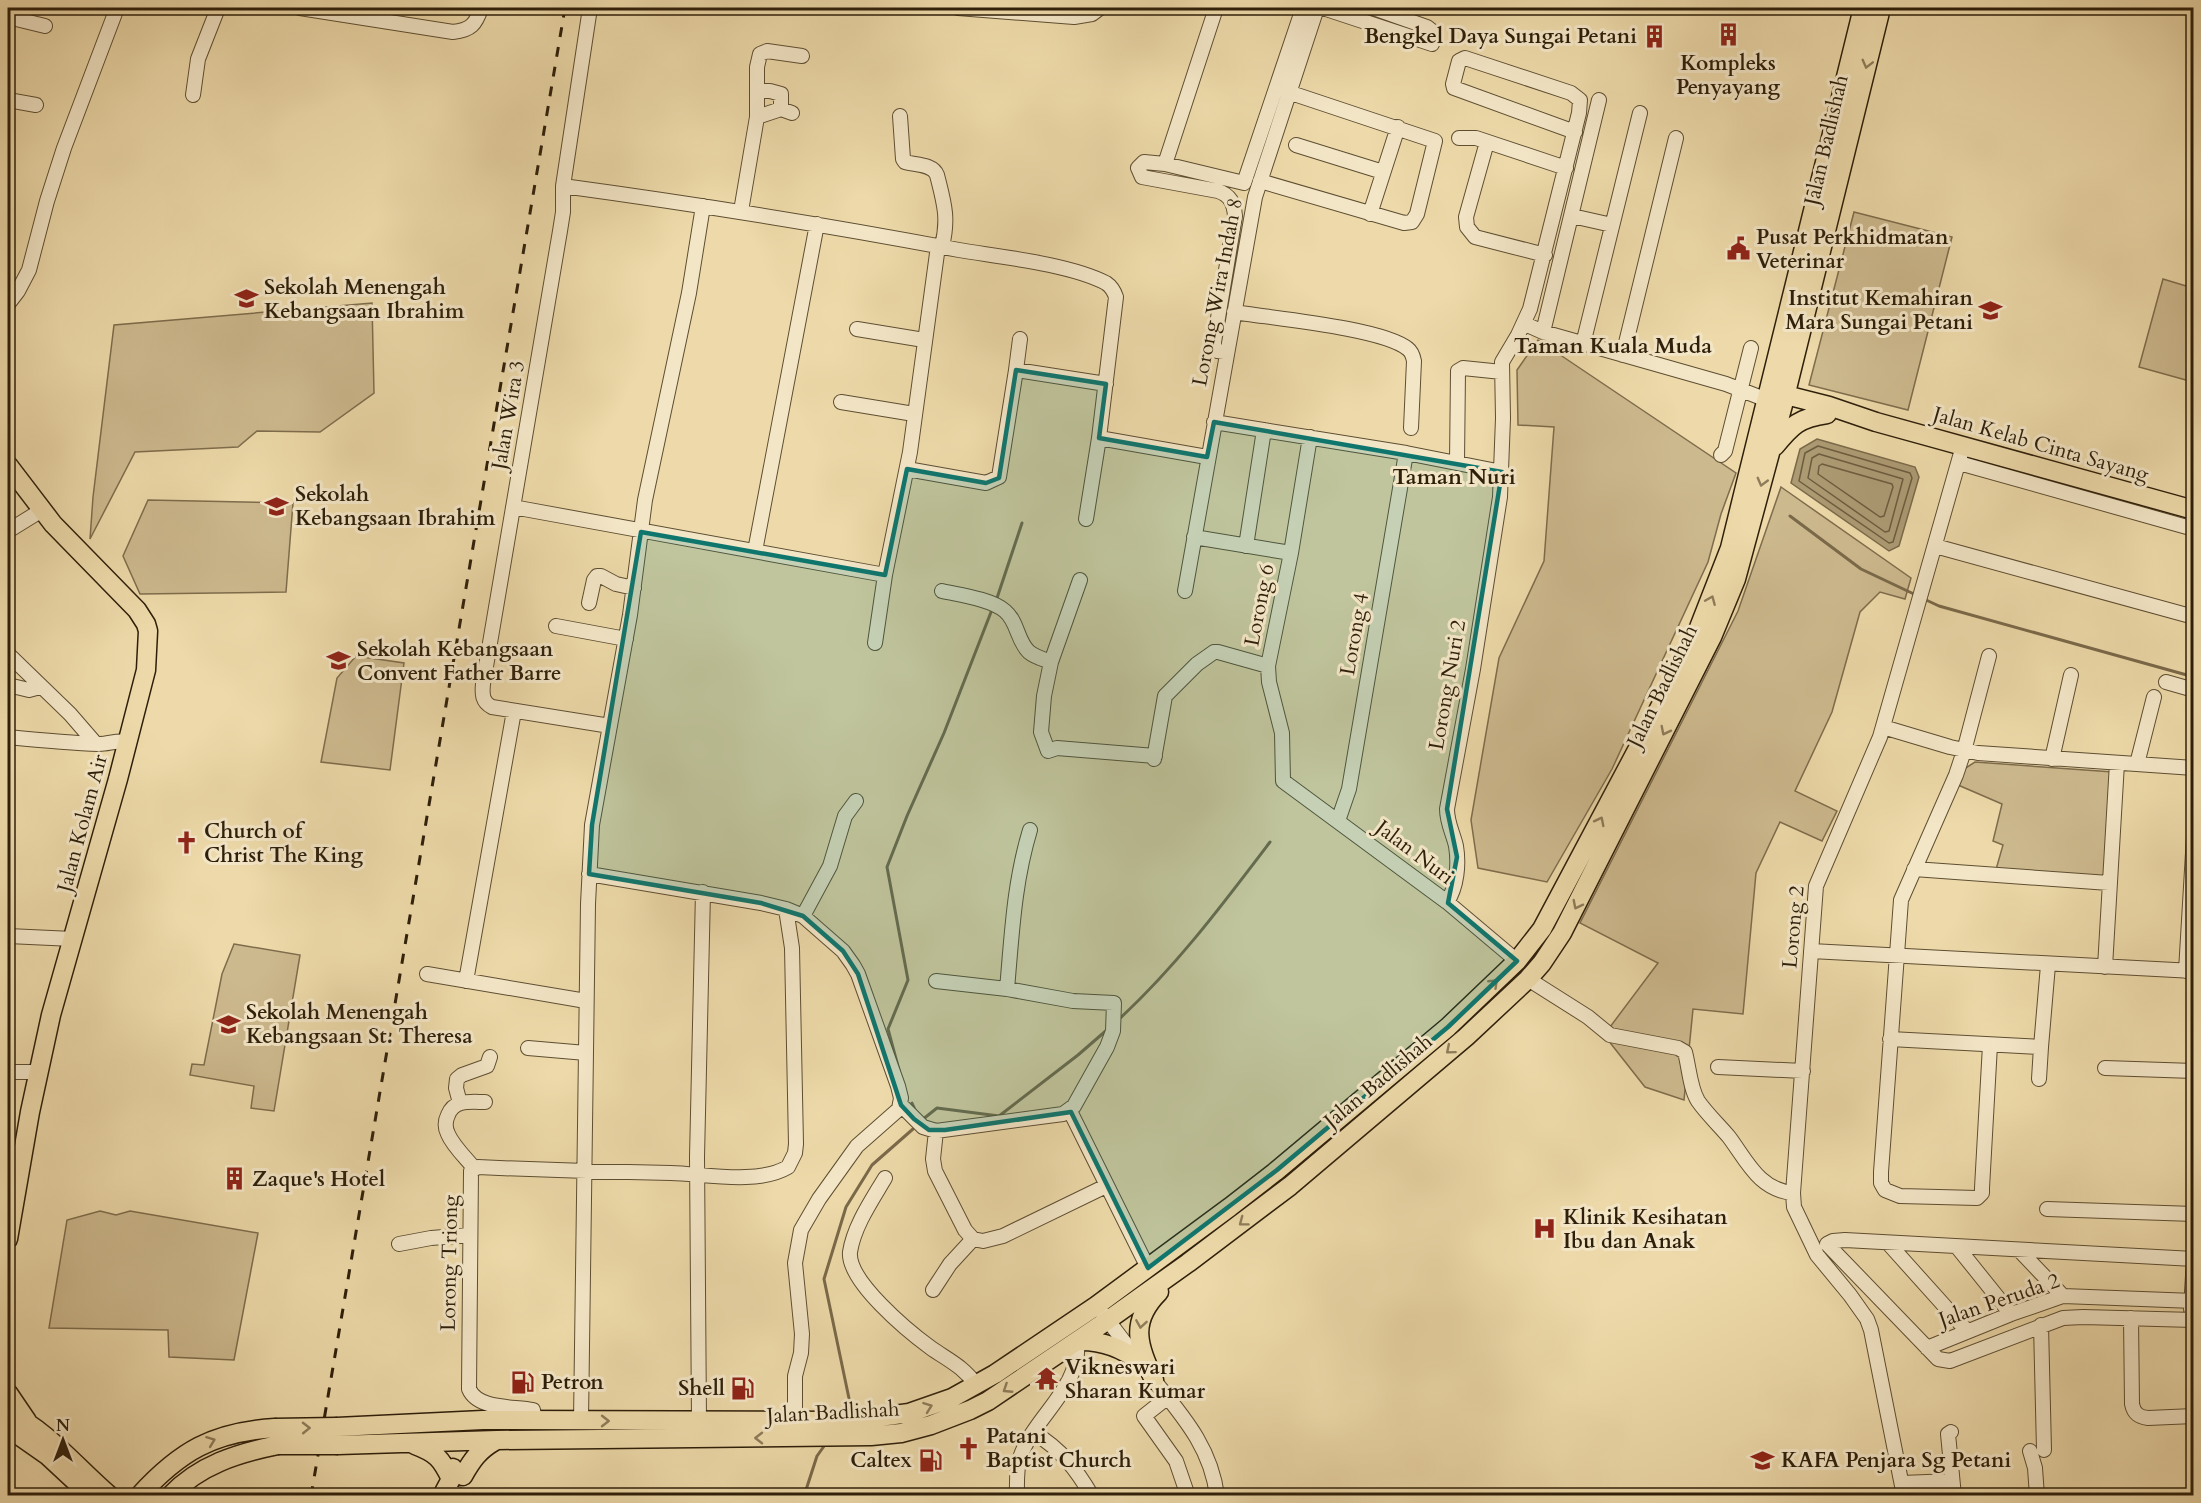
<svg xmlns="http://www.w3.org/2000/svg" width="2201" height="1503" viewBox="0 0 2201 1503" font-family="Cardo,serif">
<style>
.green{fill:#cdb98e;stroke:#7e6c4c;stroke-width:1.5}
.water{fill:#ac9a73;stroke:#7a6949;stroke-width:1.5}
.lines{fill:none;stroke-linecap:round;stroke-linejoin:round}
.shore{stroke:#6d5c3e;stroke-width:1.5}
.stream{stroke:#7a6949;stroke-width:3}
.minor-casing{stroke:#5e4e32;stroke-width:16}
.major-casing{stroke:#2e1f0a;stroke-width:21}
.minor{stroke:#f3e6c7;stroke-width:14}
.major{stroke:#edd9a9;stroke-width:18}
.rail{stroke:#2e1f0a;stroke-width:3;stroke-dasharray:10 10;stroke-linecap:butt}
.major-bridge-casing{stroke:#2e1f0a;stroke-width:21;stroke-linecap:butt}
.major-bridge{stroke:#edd9a9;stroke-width:18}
.oneway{stroke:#8e7c5a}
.marked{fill:#0f766e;fill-opacity:0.2;stroke:#0f766e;stroke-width:4.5;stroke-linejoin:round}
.labels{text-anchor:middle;stroke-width:6;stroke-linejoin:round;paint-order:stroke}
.poi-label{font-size:21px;font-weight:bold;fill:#2e1f0a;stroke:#f3e6c7;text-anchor:start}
.street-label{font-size:21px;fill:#2e1f0a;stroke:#f3e6c7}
.neighbourhood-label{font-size:22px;font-weight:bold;fill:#2e1f0a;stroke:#f3e6c7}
</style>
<rect width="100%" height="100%" fill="#edd9a9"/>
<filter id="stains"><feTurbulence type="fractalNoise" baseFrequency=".00333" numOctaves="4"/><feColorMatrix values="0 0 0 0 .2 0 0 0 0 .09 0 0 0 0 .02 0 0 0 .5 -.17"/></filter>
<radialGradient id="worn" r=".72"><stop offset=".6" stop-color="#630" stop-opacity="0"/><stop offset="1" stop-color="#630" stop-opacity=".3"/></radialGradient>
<path class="green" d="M1854,212L1952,237L1908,410L1809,385Z
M2163,279L2193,288V382L2139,367Z
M372,303L374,393L320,432L257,431L238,447L135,452L90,539L93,497L114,325Z
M1538,340L1736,473L1721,514L1708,562L1612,769L1547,882L1478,868L1471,820L1499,658L1544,561L1554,427L1518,425L1517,370Z
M1781,487L1911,578L1905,599L1880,592L1860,612L1832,712L1795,791L1837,811L1822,841L1780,822L1756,873L1743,1014L1693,1009L1684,1100L1645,1087L1604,1035L1658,963L1580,923L1738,611Z
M148,500L293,503L286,592L140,594L123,556Z
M356,656L404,663L390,770L321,762L337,678Z
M1975,762L2113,772L2105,880L1995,873L2003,845L1993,841L2002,804L1958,785L1964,769Z
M234,944L300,955L274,1111L251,1108L254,1086L190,1075L192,1064L204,1065L222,974Z
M100,1211L116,1215L130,1211L258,1233L234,1360L169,1357L168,1330L49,1328L67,1220Z"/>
<path class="water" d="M1817,439L1915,467L1919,477L1899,546L1889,551L1791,483L1800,449Z"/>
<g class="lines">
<path class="shore" d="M1818,446L1910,473L1912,478L1893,542L1889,543L1799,481L1805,453Z
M1819,454L1903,479L1889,531L1885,532L1808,478L1812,458Z
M1822,464L1892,484L1893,487L1884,516L1880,517L1818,474L1819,466Z"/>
<path class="stream" d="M1790,516L1861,569L1916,595
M1924,599L1939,606L2194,677
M996,601L1022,523
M1117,1021C1175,968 1223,904 1270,842
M899,1070L888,1029L908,980L887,867L907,816L944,733L993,607
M912,1103L916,1112
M922,1120L937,1108L999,1116L1078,1055L1108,1029
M846,1415L851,1408L824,1279L846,1207L872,1165L913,1129
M804,1496L817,1456L827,1442"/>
<defs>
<path id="minor" d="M300,8L453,32C471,30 476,24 481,8
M590,8L563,186V212L560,231L483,684C482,694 482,702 492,707L610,726
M958,8L1074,17L1092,14L1100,8
M1323,8L1432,44V31L1427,27L1373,8
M8,17L45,26
M757,91H770L781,94V109
M193,95L198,59L218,8
M8,100L36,105
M900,116L903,159L905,162C916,165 933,164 937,175C944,203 949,218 942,246
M757,117L781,109L792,113
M1459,138H1476L1566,168
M1487,142L1466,217L1467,227L1475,237L1545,255
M1296,145L1383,172
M1165,164L1216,8
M1260,181L1404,223L1412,222L1417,214L1435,141L1288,92
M563,186C695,204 827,225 959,250C1001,257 1069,264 1106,283C1112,287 1114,291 1116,297L1099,438L1086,519
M741,211L757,117V67L760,54L767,51L802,56
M1370,214L1398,127
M1572,216L1612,225
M8,304L18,291L29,270L47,201L64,148L117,8
M1234,312C1270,318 1383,328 1408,349C1412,352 1413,356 1414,361L1411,428
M1525,324L1543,332L1726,384L1767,400
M857,329L924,340
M1543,332L1599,100
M1583,344L1640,113
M1227,352L1217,351L1214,347V342L1235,216C1234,203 1230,195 1218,191L1142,177L1138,168L1144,162L1165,164L1244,183L1303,8
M1623,355L1676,138
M1016,370L1020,339
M841,402L914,414
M1214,422L1406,453L1502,472
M1310,437L1291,553L1268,666L1269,682L1282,733L1283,781L1447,902L1517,961
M1099,438L1207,457
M1721,455L1725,451L1751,348
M1457,462L1458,371L1463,368L1502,372
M1959,463L2194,529
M907,469L986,483L999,477L1016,370L1106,384
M513,507L885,575
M8,531L42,510
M1194,537L1291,553
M1246,546L1264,430
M1935,546L2194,617
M755,551L817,224
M1080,580L1051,662L1044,696L1041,732L1048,751L1057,748L1155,756
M942,591C960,595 991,599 1005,611C1018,622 1017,641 1029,652C1035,657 1043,659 1051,662
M1185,591L1255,197L1317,8
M589,603L594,580L597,576H601L616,584L634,588
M556,626L626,639
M875,643L885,575L910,452L938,246
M8,654L70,714L96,744
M1989,656L1964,751L1956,775L1901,900L1881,1172V1183L1885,1190L1900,1196L1977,1198L1982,1193V1188L1990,1045
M2166,682L2194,690
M8,685L29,690L40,687
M1883,727L1950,747L1978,753L2194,768
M8,737C38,740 68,743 99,744C109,744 117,740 127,742
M1154,759L1165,696L1197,664L1214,652H1218L1268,666
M2052,759L2071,675
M2137,764L2154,697
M1338,821L1349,789L1406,453
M1914,869L2109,883
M589,874L761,903L786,909L803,916L843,951L853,965L858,974L898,1086L901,1098L899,1109L857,1146L819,1199L801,1230L795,1263L802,1334L801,1353L795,1376V1422
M1447,902C1457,887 1459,864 1456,846C1453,833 1447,823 1447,809L1473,669L1500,497L1503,418L1502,362L1518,335L1530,309L1579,113L1580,100L1571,93L1465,58L1459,61L1453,84L1454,88L1575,132
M803,916L830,866L845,816L856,801
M8,936L73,939
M1811,951L2194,971
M2105,967L2117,763
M2186,971L2194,836
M427,974L586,1001
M1528,979L1588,1017L1610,1035L1678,1048L1685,1052C1689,1067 1690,1088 1698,1101C1707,1114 1719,1125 1729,1137C1747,1161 1759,1190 1793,1193
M466,981L514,711
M1007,989C1012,933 1014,883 1030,830
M1890,1039L2041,1047L2048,965
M528,1048L586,1053
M1718,1067L1803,1071
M2105,1068L2194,1071
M8,1072H38
M2039,1079L2041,1047
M460,1103L456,1088L457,1079L462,1075L487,1066L490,1057
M901,1105L923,1127L936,1131L1063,1114L1074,1106L1107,1047L1113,1031L1114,1003L1073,1001L1007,989L936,981
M1070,1111L1148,1268
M936,1131L933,1159L935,1171L965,1230L973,1239L983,1241L1003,1236L1106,1186
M474,1168C466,1158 453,1146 448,1134C445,1128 445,1121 448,1115C454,1099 471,1102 485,1102
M885,1178C872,1200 854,1226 850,1252C847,1281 909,1332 931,1348C948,1360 964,1367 976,1385
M2047,1209L2194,1214
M1888,1243L1967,1331
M399,1244L431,1238L470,1235
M1958,1248L2011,1314
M2020,1251L2063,1296
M2194,1259L1845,1240L1833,1241L1827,1244L1938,1359L1950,1361L2063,1318L2083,1317L2194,1320
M933,1290L950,1264L973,1239
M2191,1309L2194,1259
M1103,1314L1135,1356
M2131,1318L2132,1404C2134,1414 2139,1417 2148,1418L2194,1416
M2041,1325L2044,1450
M1927,1348L2011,1314L2063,1296L2194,1301
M1149,1374C1179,1412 1211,1445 1217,1496
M1168,1397L1144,1416L1176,1461L1188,1496
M535,1420L533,1410C514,1406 478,1410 469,1389L471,1171L478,1167C542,1170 606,1172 671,1173C705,1174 758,1185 788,1167L795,1153L796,1144L792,948L786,909
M581,1421L588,904L592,825L630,615L645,500L689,293L703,206
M699,1421L697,1157L703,892
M1951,1432L1948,1434L1954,1496
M1034,1433C1061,1449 1076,1469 1092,1496
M2030,1451L2035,1468L2037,1496
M1902,1483L1952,1481
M457,1494V1496
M1017,1496C1017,1483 1016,1470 1020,1458C1033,1417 1082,1388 1077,1341
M1904,1496L1871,1330L1867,1319L1850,1295L1817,1255L1794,1207L1793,1193L1816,886L1880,737L1963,446"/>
<path id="major" d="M1774,392L1829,406L1876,422L2194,510
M1775,446C1792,425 1799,418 1827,414
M8,465L53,524L137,610L146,624L148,631L146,670L118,779L51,1015L30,1112L8,1239
M1077,1341C1101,1340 1121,1347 1140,1362
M1154,1380C1138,1345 1129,1322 1159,1292
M8,1393L27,1421
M8,1412C48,1431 76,1467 110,1496
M337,1427L483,1420L850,1421L909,1413L952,1398L995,1374L1096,1306L1230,1207L1275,1172L1448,1027L1517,961L1542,929L1678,673L1698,630L1730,548L1742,499L1863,8
M8,1428L48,1456L91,1496
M338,1445L497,1440L871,1436L901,1433L931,1425L970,1410L988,1401L1108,1320L1188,1263L1290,1186L1466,1037L1528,979L1542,963L1562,933L1712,637L1736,579L1783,405L1881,8
M415,1445C436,1453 441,1458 451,1479
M463,1476C472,1460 479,1450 495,1441
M139,1496C180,1451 213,1432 275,1428
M170,1496C199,1465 238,1453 278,1445
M442,1496L451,1479L453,1468"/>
</defs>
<use href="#minor" class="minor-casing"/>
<use href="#major" class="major-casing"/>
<use href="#minor" class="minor"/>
<use href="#major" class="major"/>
<path class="rail" d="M311,1496L565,8"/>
<defs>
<path id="major-bridge" d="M275,1428L337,1427
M278,1445H338"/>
</defs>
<use href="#major-bridge" class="major-bridge-casing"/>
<use href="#major-bridge" class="major-bridge"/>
</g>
<defs><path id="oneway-chevron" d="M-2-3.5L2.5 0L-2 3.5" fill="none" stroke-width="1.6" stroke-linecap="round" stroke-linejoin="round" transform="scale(1.5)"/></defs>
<g class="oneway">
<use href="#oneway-chevron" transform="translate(1867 64) rotate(104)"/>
<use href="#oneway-chevron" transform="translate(1762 482) rotate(105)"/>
<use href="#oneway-chevron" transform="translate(1711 600) rotate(-67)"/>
<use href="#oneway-chevron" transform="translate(1665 731) rotate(117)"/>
<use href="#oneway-chevron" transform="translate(1600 821) rotate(-63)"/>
<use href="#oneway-chevron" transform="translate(1577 905) rotate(117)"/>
<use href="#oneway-chevron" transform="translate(1494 983) rotate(-44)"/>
<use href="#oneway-chevron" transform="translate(1450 1050) rotate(140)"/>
<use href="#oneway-chevron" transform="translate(1243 1222) rotate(143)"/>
<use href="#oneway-chevron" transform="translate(1141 1324) rotate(99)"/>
<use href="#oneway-chevron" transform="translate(1007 1389) rotate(147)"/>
<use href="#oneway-chevron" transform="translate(928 1407) rotate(-20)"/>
<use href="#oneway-chevron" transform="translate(605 1421)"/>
<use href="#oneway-chevron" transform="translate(306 1428) rotate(-1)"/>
<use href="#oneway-chevron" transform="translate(759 1438) rotate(180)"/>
<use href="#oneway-chevron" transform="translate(211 1441) rotate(-21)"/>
</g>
<path class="marked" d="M1016,370L1106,384L1099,438L1207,457L1214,422L1502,472L1447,809L1457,857L1448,903L1517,961L1448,1027L1277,1170L1148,1268L1071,1112L945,1130H929L914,1119L901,1105L858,974L843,951L803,916L761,903L589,874L592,825L641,532L885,575L907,469L986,483L999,478Z"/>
<defs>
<symbol id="building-bare" viewBox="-9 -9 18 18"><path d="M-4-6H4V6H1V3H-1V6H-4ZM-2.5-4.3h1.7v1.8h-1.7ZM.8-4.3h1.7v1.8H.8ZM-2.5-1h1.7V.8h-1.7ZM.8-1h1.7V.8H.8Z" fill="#8f2418" stroke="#f3e6c7" stroke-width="2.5" paint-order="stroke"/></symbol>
<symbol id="civic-bare" viewBox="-9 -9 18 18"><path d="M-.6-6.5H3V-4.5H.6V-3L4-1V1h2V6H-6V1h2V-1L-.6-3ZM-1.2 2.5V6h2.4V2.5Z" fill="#8f2418" stroke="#f3e6c7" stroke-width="2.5" paint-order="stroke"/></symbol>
<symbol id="school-bare" viewBox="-9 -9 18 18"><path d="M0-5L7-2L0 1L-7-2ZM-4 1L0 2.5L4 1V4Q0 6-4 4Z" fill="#8f2418" stroke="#f3e6c7" stroke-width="2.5" paint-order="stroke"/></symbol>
<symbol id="church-bare" viewBox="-9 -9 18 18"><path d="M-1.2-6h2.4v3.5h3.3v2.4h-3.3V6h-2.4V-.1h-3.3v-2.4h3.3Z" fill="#8f2418" stroke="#f3e6c7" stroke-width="2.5" paint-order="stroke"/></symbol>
<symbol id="hospital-bare" viewBox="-9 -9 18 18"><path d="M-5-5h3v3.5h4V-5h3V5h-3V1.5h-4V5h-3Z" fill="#8f2418" stroke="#f3e6c7" stroke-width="2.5" paint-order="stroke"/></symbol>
<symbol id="temple-bare" viewBox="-9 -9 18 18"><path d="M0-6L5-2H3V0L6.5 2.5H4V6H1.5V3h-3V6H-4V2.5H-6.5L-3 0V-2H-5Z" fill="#8f2418" stroke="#f3e6c7" stroke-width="2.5" paint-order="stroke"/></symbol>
<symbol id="fuel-bare" viewBox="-9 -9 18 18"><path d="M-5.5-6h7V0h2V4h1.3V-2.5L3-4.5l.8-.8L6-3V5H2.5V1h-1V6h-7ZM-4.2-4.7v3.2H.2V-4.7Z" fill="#8f2418" stroke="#f3e6c7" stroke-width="2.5" paint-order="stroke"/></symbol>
</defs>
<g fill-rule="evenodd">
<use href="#building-bare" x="1712" y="18" width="33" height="33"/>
<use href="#building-bare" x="1638" y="20" width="33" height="33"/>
<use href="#civic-bare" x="1722" y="232" width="33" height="33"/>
<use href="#school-bare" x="230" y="282" width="33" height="33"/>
<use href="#school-bare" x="1974" y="294" width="33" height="33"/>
<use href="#school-bare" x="260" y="490" width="33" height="33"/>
<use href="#school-bare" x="322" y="644" width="33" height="33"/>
<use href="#church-bare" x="170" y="826" width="33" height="33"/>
<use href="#school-bare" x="212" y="1008" width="33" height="33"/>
<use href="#building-bare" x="218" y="1162" width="33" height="33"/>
<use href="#hospital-bare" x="1528" y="1212" width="33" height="33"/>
<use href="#temple-bare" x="1030" y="1362" width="33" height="33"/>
<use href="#fuel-bare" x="506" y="1366" width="33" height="33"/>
<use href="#fuel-bare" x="726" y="1372" width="33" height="33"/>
<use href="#church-bare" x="952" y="1432" width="33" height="33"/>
<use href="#fuel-bare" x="914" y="1444" width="33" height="33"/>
<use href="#school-bare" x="1746" y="1444" width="33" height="33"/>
</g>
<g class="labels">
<g class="poi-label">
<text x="1637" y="43" text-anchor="end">Bengkel Daya Sungai Petani</text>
<text x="1728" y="70" text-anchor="middle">Kompleks<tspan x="1728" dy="24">Penyayang</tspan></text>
<text x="1756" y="244">Pusat Perkhidmatan<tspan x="1756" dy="24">Veterinar</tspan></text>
<text x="264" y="294">Sekolah Menengah<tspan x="264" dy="24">Kebangsaan Ibrahim</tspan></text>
<text x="1973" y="305" text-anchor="end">Institut Kemahiran<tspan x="1973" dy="24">Mara Sungai Petani</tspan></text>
<text x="295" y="501">Sekolah<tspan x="295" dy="24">Kebangsaan Ibrahim</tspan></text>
<text x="357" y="656">Sekolah Kebangsaan<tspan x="357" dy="24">Convent Father Barre</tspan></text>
<text x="204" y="838">Church of<tspan x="204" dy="24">Christ The King</tspan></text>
<text x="246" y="1019">Sekolah Menengah<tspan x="246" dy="24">Kebangsaan St. Theresa</tspan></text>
<text x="252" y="1186">Zaque's Hotel</text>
<text x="1563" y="1224">Klinik Kesihatan<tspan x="1563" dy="24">Ibu dan Anak</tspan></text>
<text x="1065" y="1374">Vikneswari<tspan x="1065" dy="24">Sharan Kumar</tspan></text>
<text x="541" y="1389">Petron</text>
<text x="725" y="1395" text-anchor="end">Shell</text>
<text x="986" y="1443">Patani<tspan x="986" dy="24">Baptist Church</tspan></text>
<text x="912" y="1467" text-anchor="end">Caltex</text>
<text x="1781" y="1467">KAFA Penjara Sg Petani</text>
</g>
<g class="street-label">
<text transform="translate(1826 140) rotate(-77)" y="7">Jalan Badlishah</text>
<text transform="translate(1217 292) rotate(-79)" y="7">Lorong Wira Indah 8</text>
<text transform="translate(508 415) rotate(-80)" y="7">Jalan Wira 3</text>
<text transform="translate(2041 444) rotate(16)" y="7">Jalan Kelab Cinta Sayang</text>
<text transform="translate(1259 605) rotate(-79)" y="7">Lorong 6</text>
<text transform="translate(1354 634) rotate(-80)" y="7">Lorong 4</text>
<text transform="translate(1447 685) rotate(-80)" y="7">Lorong Nuri 2</text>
<text transform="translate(1662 686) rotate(-64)" y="7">Jalan Badlishah</text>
<text transform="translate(82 823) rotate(-75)" y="7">Jalan Kolam Air</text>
<text transform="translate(1415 852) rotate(37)" y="7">Jalan Nuri</text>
<text transform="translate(1793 927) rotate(-85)" y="7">Lorong 2</text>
<text transform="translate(1378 1081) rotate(-40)" y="7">Jalan Badlishah</text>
<text transform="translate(449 1263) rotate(-89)" y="7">Lorong Triong</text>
<text transform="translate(1999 1300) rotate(-19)" y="7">Jalan Peruda 2</text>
<text transform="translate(833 1412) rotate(-3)" y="7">Jalan Badlishah</text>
</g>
<g class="neighbourhood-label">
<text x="1613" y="353">Taman Kuala Muda</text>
<text x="1454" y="484">Taman Nuri</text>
</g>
</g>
<rect width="2201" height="1503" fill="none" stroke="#edd9a9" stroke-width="30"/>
<rect x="9" y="9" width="2183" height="1485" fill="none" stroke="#2e1f0a" stroke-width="3"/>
<rect x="15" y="15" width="2171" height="1473" fill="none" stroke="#2e1f0a" stroke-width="1.5"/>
<g transform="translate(63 1440)" stroke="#f3e6c7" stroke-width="4.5" paint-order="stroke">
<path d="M0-4.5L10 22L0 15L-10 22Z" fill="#2e1f0a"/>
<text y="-9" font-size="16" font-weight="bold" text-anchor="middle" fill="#2e1f0a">N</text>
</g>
<rect width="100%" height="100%" filter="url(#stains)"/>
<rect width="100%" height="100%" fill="url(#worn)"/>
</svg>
